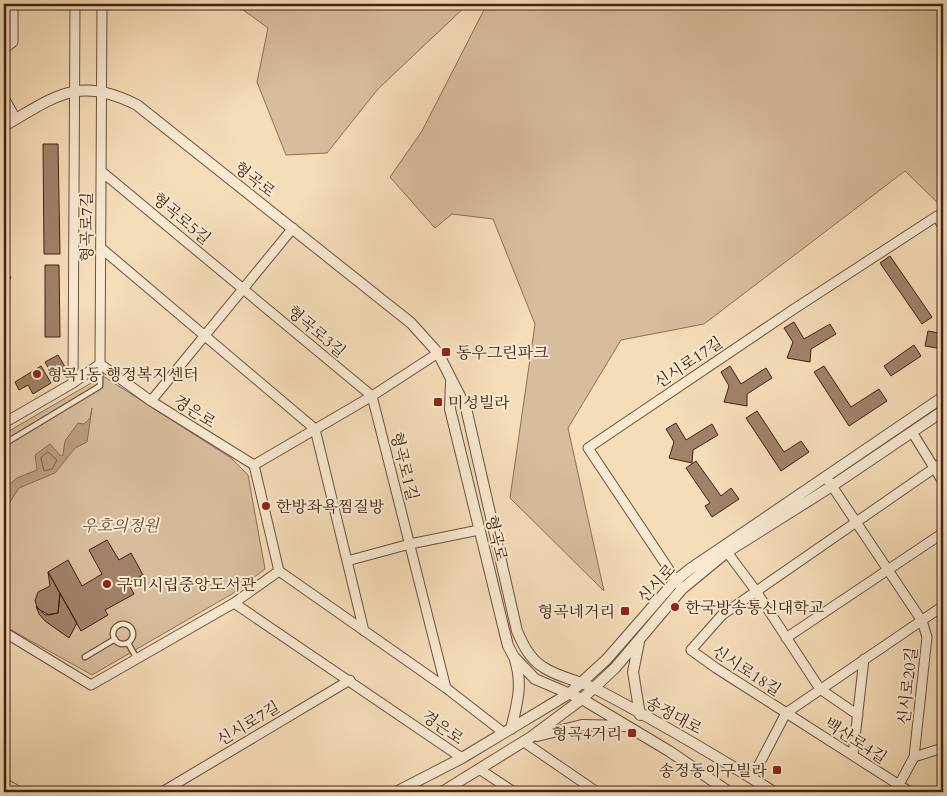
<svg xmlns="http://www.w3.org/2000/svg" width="947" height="796" viewBox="0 0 947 796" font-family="Cardo,'Noto Serif KR',serif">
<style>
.green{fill:#d7bd9c;stroke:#8d6e56}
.water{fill:#b89d7f;stroke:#896b53}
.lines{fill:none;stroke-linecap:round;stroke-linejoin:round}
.shore{stroke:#7e5e48;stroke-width:1}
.building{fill:#a08268;stroke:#432011}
.service-casing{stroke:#704f3b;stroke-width:7}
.minor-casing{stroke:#704f3b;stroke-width:11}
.tertiary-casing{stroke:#704f3b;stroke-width:12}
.service{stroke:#f8e9d1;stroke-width:4.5}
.minor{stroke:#f8e9d1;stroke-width:9}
.tertiary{stroke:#f8e9d1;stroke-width:10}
.poi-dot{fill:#8f2418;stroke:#f8e9d1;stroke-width:2}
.labels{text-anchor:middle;stroke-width:4;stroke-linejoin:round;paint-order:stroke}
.street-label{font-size:16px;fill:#432011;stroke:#f8e9d1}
.poi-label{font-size:16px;fill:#432011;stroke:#f8e9d1;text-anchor:start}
.park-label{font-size:16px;font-style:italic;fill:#684734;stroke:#f8e9d1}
</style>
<rect width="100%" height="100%" fill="#f5ddb8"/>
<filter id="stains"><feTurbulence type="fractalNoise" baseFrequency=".004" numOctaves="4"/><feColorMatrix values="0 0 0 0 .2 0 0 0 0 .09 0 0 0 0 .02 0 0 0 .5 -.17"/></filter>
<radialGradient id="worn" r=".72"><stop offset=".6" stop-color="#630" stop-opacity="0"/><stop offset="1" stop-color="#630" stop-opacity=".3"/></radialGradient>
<path class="green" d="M4,4H9L10,41L4,45Z
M235,4H468L378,89L327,153L286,155L257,82L268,28Z
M487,4H943V208L905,171L704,324L621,340L568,428L604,591L510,498L535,324L493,219L452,214L435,228L390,177L422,131Z
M103,376L231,458L248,475L265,569L232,594L92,675L4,626V434Z"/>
<path class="water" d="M92,408L87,442L75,448L55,473L19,488L10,502L4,494V489L17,478L37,470L35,455L50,444L61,456L63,455L65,441L78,423L84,424L90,418Z"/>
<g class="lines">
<path class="shore" d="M48,452L57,460L52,469L44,471L41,458Z"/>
</g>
<path class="building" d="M43,144H58L60,254H44Z
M890,256L932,317L922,324L880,263Z
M45,265H59L60,337H45Z
M4,266L11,278L4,282Z
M794,322L804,339L830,324L836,334L811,349L810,362L787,358L793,342L784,328Z
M943,327V349L925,346L928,331L939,333Z
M914,345L921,356L891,376L884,366Z
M58,355L67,370L54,378L45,362Z
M41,366L51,383L33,394L28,385L19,390L15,382Z
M730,366L741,384L766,368L772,378L747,394V406L724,402L729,386L721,372Z
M824,366L851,407L879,389L887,401L849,426L814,372Z
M757,411L784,452L801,441L809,452L781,471L746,418Z
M676,423L686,440L712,424L718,435L693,450L692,463L669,458L674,442L666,429Z
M696,461L721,496L731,488L739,499L712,517L705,506L710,503L686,468Z
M107,540L119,560L131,553L143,575L128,583L134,594L105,610L108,615L81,631L48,572L68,560L82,586L102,574L89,550Z
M48,572L60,593L58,613L49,615L38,609L35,601L38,592L50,586Z
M60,593L77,623L69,638L45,621L39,614L36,606L45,615L58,613Z"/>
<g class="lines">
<defs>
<path id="service" d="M4,444L100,386V365
M113 634a10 10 0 1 1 20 0a10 10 0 1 1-20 0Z
M128,643L137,659
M85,657L115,639"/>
<path id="minor" d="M4,49L13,42V4
M4,98L16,119
M101,171L372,396L446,688
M101,248L315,429L364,631
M100,364L102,4
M73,383L75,4
M151,401L293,228
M4,423L73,383L100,364
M912,432L943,482
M254,465L372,396L438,353
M828,480L922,621L927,637L914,757L895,792
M727,552L756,591L820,689L858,715
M347,561L410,544L479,530
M279,571L446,688L504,733
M682,589L588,448L794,309L937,216L943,227
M234,603L462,758
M4,632L91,685L234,603L279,571L254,465L151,401L100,364
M786,638L943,533
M524,742L597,792
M853,755L864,659
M914,757L943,748
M479,769L514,792
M752,778L786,713L943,606
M4,783L20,792
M162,792L350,680
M910,792L716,668L691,650L722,615L943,462"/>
<path id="tertiary" d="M4,126C56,96 78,75 137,105L411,323L438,353L466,408L517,631C523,645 530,659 543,667C559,678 579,680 596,689C657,721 716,756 774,792
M451,382L450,409L508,646L514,657L535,679L582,699L669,751L729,792
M639,642L633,672L640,715
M511,729C517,704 523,685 515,660
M537,736L582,725L626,726
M396,792L462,758L570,693L607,659L675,581L690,569L943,397
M442,792L531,737L582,699L615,668L682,589L727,552L832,486L943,411"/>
</defs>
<use href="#service" class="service-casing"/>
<use href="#minor" class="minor-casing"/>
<use href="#tertiary" class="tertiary-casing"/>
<use href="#service" class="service"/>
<use href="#minor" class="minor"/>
<use href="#tertiary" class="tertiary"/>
</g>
<g class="poi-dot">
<rect x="441" y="347" width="10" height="10" rx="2.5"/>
<circle cx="37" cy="374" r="5"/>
<rect x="433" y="397" width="10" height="10" rx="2.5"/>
<circle cx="266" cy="506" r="5"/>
<circle cx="107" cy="584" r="5"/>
<circle cx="675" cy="607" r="5"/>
<rect x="620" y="606" width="10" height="10" rx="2.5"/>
<rect x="627" y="728" width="10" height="10" rx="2.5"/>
<rect x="772" y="765" width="10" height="10" rx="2.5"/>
</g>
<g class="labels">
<g class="street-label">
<text transform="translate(255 179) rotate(38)" y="6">형곡로</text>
<text transform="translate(182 218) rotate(40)" y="6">형곡로5길</text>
<text transform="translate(86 227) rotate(-90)" y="6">형곡로7길</text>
<text transform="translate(317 331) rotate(40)" y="6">형곡로3길</text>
<text transform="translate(688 362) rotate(-34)" y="6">신시로17길</text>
<text transform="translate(195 411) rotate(32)" y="6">경은로</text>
<text transform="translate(405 466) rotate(76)" y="6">형곡로1길</text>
<text transform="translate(497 538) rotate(76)" y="6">형곡로</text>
<text transform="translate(656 583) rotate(-47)" y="6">신시로</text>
<text transform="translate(747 670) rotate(33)" y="6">신시로18길</text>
<text transform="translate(907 686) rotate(-84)" y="6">신시로20길</text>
<text transform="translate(674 715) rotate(28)" y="6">송정대로</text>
<text transform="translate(248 723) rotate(-31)" y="6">신시로7길</text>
<text transform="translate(443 727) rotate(35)" y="6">경은로</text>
<text transform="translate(856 740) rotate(33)" y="6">백산로4길</text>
</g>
<g class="poi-label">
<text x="456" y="358">동우그린파크</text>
<text x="47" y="380">형곡1동 행정복지센터</text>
<text x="448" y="408">미성빌라</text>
<text x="276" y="512">한방좌욕찜질방</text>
<text x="117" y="590">구미시립중앙도서관</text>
<text x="685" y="613">한국방송통신대학교</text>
<text x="615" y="617" text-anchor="end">형곡네거리</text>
<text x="622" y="739" text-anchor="end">형곡4거리</text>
<text x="767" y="776" text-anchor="end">송정동이구빌라</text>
</g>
<g class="park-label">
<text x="120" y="531">우호의정원</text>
</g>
</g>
<rect width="947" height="796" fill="none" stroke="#f5ddb8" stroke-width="20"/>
<rect x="5" y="5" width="937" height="786" fill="none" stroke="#432011" stroke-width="2.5"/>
<rect x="10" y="10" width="927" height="776" fill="none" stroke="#432011"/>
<rect width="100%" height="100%" filter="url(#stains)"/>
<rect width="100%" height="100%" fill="url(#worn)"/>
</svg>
